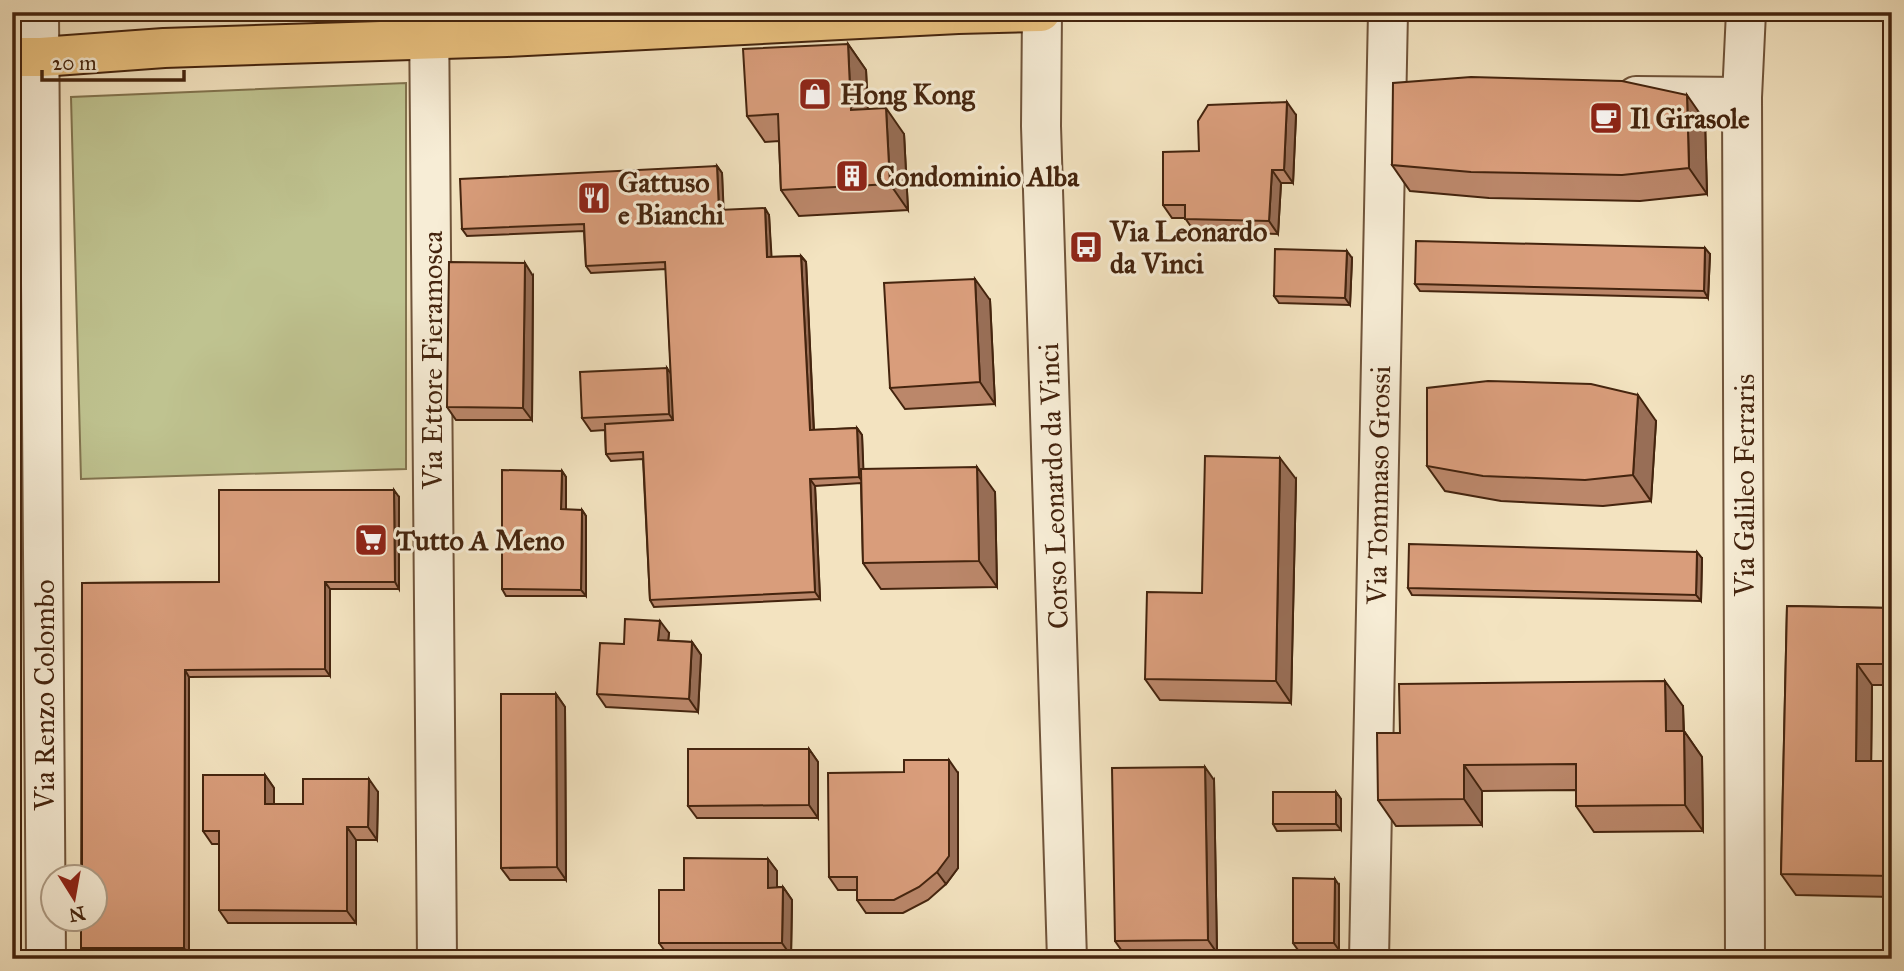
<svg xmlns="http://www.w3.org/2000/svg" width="1904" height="971" viewBox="0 0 1904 971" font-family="'IM FELL Great Primer',serif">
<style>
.green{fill:#bfc390;stroke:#82744f;stroke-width:2}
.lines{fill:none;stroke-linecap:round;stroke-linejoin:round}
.minor-casing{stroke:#70543a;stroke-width:42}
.major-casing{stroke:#44240e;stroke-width:42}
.minor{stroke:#f7edd6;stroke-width:38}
.major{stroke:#eac280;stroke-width:38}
.wall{fill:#bb876a;stroke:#44240e;stroke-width:2}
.shaded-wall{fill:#986e56;stroke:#44240e;stroke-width:2}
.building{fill:#d99d7b;stroke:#44240e;stroke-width:2}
.labels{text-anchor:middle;stroke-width:6;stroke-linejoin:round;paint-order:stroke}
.poi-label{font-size:28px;font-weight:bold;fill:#44240e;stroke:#f7edd6;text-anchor:start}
.street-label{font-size:28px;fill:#44240e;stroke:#f7edd6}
</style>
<rect width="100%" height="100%" fill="#f3e3c0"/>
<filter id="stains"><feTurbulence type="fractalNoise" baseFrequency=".00286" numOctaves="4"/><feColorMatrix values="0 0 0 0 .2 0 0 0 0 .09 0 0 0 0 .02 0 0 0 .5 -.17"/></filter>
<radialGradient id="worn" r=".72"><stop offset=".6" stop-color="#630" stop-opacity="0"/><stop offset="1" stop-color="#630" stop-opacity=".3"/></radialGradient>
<path class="green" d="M406,83V469L81,479L71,97Z"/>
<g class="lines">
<defs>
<path id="minor" d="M39,12L46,959
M429,12L437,959
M1042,12L1041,126L1067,959
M1636,96L1742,97
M1369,959L1388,12
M1745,959L1742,97L1746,12"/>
<path id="major" d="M12,57H41L164,48L507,37L958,14L1041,12"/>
</defs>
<use href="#minor" class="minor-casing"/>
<use href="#major" class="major-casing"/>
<use href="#minor" class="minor"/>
<use href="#major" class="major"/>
</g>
<path class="wall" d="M848,44L866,70L868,109L904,134L908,210L799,216L781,190L779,141L765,142L747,116Z
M1296,115L1293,183H1281L1278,234L1194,231L1185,218H1172L1163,205L1199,151Z
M1705,121L1707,194L1640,201L1489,198L1410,191L1392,165Z
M717,166L722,173L723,210L769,215L771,257L801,256L806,262L814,430L857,428L862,435L863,469L995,492L997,587L881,589L863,563L861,483L815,486L820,599L654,607L650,600L643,459L611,461L606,454L605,430L591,431L582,418L671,374L666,269L591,273L586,266L584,231L467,236L462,229Z
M1710,254L1708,298L1420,291L1415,284Z
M1352,258L1350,305L1279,303L1274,296Z
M533,276L532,420H456L447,407Z
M990,300L995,404L905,409L890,388Z
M1656,421L1651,501L1603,506L1501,501L1445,491L1427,466Z
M562,471L566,477V510H582L586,516V596H506L502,589Z
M1296,479L1291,703L1160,700L1145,679L1202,593Z
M399,497V589H330V676L189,677V955H86L81,948L82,583L219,582Z
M1702,558L1701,601L1412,595L1408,588Z
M1787,606L1892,608V685H1872L1871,761H1892V897L1796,895L1781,874Z
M669,633L668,641L692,642L701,655L698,712L606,707L597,694L624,644Z
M556,694L565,707L566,880H510L501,868Z
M1683,706L1684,731L1702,757L1703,831L1594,832L1576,806V790L1482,791V825L1396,826L1378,800L1400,733Z
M809,749L818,762V818H697L688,806Z
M958,773V868L946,884L928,900L903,913H866L857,900V890H838L829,877Z
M265,775L274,788V804H303L378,792L377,840H356V923H228L219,910V844H212L203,831Z
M1214,780L1217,953L1124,954L1115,941Z
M1336,792L1341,799V830L1277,831L1273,824Z
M768,859L777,871V887H783L792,900L791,956L668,955L659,943L684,890Z
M1339,885V950H1298L1293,943Z"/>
<path class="shaded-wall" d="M848,44L866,70L869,136L851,110Z
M1687,95L1705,121L1707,194L1689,168Z
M1287,102L1296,115L1293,183L1284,170Z
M886,108L904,134L908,210L890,184Z
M717,166L722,173L724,217L719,210Z
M1272,170L1281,183L1278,234L1269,221Z
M765,208L769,215L772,264L767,257Z
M1705,248L1710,254L1708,298L1704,291Z
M1347,251L1352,258L1350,305L1345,298Z
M801,256L806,262L814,437L810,430Z
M525,263L533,276L532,420L523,408Z
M975,279L990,300L995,404L980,382Z
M667,368L676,381L678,427L669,414Z
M1638,395L1656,421L1651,501L1633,475Z
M857,428L862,435L864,483L859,477Z
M1280,458L1296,479L1291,703L1276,681Z
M977,467L995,492L997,587L979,561Z
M562,471L566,477V516L561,509Z
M810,479L815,486L820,599L815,592Z
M394,490L399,497V589L395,582Z
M582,510L586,516V596L581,590Z
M1697,552L1702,558L1701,601L1696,595Z
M325,582L330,589V676L325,669Z
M660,621L669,633L667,653L658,640Z
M692,642L701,655L698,712L689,699Z
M1857,664L1872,685L1871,782L1856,761Z
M185,670L189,677V955L184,948Z
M1665,681L1683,706L1684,757L1666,731Z
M556,694L565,707L566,880L557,867Z
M1684,731L1702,757L1703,831L1685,805Z
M809,749L818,762V818L809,805Z
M949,760L958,773V868L946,884L937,872Z
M1464,765L1482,791V825L1464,799Z
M1205,767L1214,780L1217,953L1208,940Z
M265,775L274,788V817L265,804Z
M369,779L378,792L377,840L368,827Z
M1336,792L1341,799V830L1336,824Z
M347,827L356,840V923L347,911Z
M768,859L777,871V900L768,888Z
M1335,879L1339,885V950L1334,943Z
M783,887L792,900L791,956L782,943Z"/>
<path class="building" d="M848,44L851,110L886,108L890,184L781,190L778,114L747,116L743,49Z
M1471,77L1622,81L1687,95L1689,168L1622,175L1471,172L1392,165L1393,83Z
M1287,102L1284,170H1272L1269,221L1185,219V205H1163V152L1199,151L1198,121L1208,105Z
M717,166L719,210L765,208L767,257L801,256L810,430L857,428L859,477L810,479L815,592L650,600L643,452L606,454L605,424L673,420L665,262L586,266L584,224L462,229L460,179Z
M1416,241L1705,248L1704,291L1415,284Z
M1275,249L1347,251L1345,298L1274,296Z
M449,262L525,263L523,408L447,407Z
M975,279L980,382L890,388L884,283Z
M667,368L669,414L582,418L580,372Z
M1488,381L1591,384L1638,395L1633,475L1585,480L1483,476L1427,466V388Z
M1205,456L1280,458L1276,681L1145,679L1147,592L1202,593Z
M977,467L979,561L863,563L861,469Z
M502,470L562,471L561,509L582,510L581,590L502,589Z
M219,490H394L395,582H325V669L185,670L184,948H81V919H94V877H82V583L219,582Z
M1409,544L1697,552L1696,595L1408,588Z
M1787,606L1892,608V664H1857L1856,761H1892V876L1781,874Z
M625,619L660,621L658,640L692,642L689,699L597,694L600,643L624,644Z
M1665,681L1666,731H1684L1685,805L1576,806V764L1464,765V799L1378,800L1377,733H1400L1399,684Z
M501,694H556L557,867L501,868Z
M688,749H809V805L688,806Z
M904,760H949V856L937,872L919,887L894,900H857V877H829L828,773L904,772Z
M1205,767L1208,940L1115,941L1112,768Z
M203,775H265V804H303V779H369L368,827H347V911L219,910V831H203Z
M1273,792H1336V824H1273Z
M684,858L768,859V888L783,887L782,943H659V890H684Z
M1293,878L1335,879L1334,943H1293Z"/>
<defs>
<symbol id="shop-square" viewBox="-11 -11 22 22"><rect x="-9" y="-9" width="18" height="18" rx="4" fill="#8f2418" stroke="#f7edd6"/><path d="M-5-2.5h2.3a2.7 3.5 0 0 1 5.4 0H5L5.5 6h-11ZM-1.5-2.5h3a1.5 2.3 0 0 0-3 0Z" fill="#fff"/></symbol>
<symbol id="cafe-square" viewBox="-11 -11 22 22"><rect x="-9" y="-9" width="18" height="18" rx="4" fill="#8f2418" stroke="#f7edd6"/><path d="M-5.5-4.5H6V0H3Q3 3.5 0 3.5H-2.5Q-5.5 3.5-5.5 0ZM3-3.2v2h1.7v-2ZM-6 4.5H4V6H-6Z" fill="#fff"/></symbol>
<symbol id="building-square" viewBox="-11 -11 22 22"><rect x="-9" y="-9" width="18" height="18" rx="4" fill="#8f2418" stroke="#f7edd6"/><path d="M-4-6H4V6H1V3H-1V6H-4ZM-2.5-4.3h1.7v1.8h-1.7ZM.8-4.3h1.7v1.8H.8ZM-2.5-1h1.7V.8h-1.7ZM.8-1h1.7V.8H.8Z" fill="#fff"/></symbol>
<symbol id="restaurant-square" viewBox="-11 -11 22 22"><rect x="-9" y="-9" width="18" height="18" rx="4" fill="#8f2418" stroke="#f7edd6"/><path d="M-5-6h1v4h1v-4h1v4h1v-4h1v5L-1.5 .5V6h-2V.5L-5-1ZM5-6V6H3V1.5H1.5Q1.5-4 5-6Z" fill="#fff"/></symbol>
<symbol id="bus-square" viewBox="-11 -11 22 22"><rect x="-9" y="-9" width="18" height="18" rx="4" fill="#8f2418" stroke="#f7edd6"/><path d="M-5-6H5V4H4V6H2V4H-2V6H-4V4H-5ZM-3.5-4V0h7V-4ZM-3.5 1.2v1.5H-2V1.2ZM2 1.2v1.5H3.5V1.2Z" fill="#fff"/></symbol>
<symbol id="supermarket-square" viewBox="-11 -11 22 22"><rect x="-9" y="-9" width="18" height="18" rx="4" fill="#8f2418" stroke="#f7edd6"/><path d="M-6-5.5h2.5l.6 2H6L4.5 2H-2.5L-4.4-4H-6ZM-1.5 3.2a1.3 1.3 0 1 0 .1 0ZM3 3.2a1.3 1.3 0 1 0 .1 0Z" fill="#fff"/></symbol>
</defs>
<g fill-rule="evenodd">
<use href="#shop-square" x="796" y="75" width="38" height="38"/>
<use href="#cafe-square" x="1587" y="99" width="38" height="38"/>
<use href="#building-square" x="833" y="157" width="38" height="38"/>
<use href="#restaurant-square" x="575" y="179" width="38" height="38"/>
<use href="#bus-square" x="1067" y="228" width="38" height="38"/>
<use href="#supermarket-square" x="352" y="521" width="38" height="38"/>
</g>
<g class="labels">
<g class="poi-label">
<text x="840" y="104">Hong Kong</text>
<text x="1630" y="128">Il Girasole</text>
<text x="876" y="186">Condominio Alba</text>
<text x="618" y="192">Gattuso<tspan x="618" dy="32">e Bianchi</tspan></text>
<text x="1110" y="241">Via Leonardo<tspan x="1110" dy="32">da Vinci</tspan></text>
<text x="396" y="550">Tutto A Meno</text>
</g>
<g class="street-label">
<text transform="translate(432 360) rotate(-90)" y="10">Via Ettore Fieramosca</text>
<text transform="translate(1378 485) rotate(-89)" y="10">Via Tommaso Grossi</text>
<text transform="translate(1744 485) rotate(-90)" y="10">Via Galileo Ferraris</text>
<text transform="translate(1053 486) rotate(-92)" y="10">Corso Leonardo da Vinci</text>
<text transform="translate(44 695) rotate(-90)" y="10">Via Renzo Colombo</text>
</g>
</g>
<rect width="1904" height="971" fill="none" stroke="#f3e3c0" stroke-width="42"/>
<rect x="14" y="14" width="1876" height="943" fill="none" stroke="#44240e" stroke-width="3.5"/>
<rect x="21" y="21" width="1862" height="929" fill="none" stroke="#44240e" stroke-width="2"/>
<g transform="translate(74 898) rotate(169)"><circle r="33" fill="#f7edd6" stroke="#af9d86" stroke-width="2"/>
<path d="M0-5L12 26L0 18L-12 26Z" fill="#8f2418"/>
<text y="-10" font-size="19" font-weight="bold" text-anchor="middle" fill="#44240e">N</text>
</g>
<path d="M42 70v10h142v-10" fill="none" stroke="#44240e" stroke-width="3.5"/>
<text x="52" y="70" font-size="21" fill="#44240e" stroke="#f7edd6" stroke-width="5" paint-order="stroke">20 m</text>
<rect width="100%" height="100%" filter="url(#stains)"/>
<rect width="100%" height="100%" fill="url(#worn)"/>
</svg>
